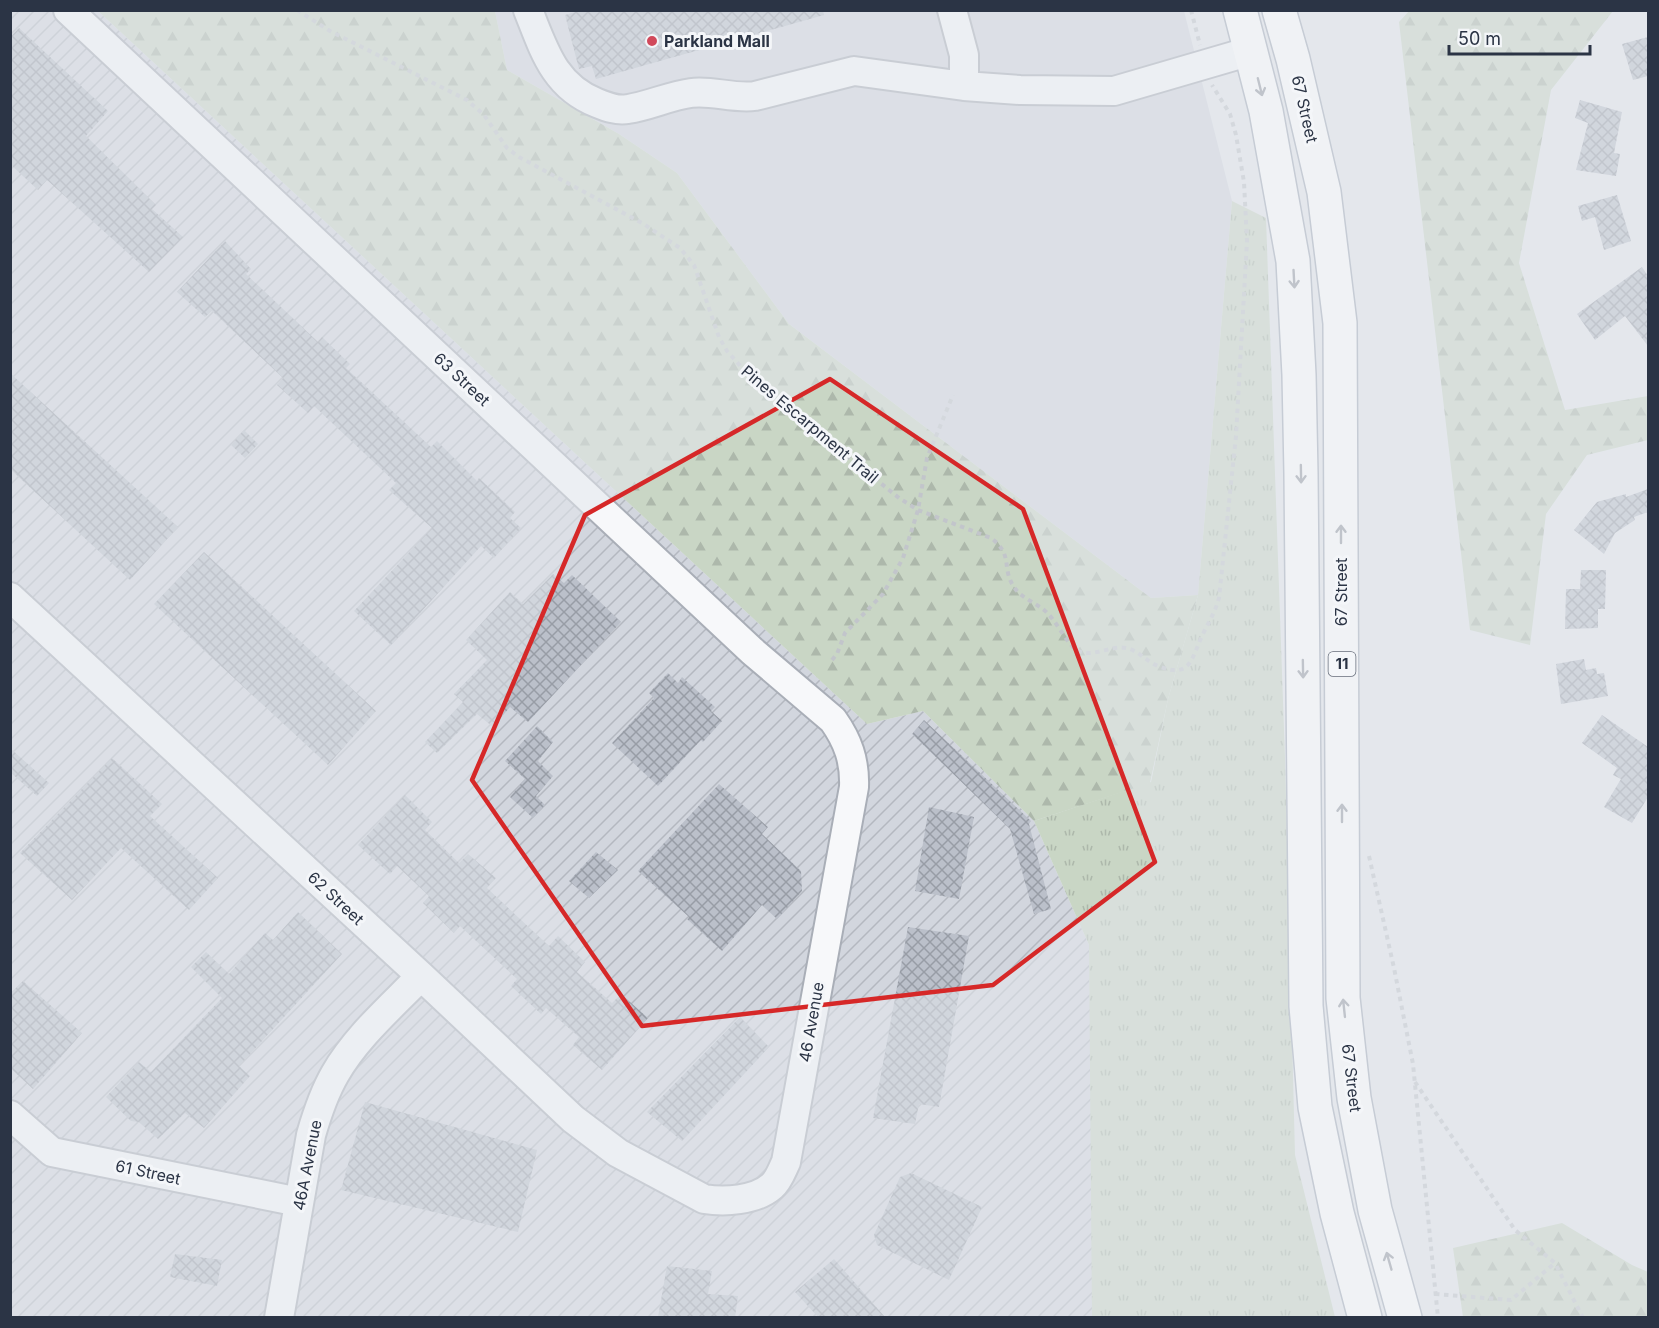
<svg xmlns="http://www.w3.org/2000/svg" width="1659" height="1328" viewBox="0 0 1659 1328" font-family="Inter,sans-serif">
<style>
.built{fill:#d2d6de}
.industrial{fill:url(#industrial-furrows)}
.grass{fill:url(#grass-tufts)}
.forest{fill:url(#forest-firs)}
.building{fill:url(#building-cross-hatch)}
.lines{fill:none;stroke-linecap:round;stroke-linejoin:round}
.minor-casing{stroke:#a9aeb7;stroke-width:32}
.major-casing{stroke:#a3abb8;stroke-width:36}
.path{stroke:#c2c5cb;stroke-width:4;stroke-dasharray:4.5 4.5;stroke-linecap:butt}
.minor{stroke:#f7f8fa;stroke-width:28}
.major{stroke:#fff;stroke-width:33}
.oneway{stroke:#959aa2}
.marked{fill:none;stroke:#d62828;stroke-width:4.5;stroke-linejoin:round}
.poi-dot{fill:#d1495b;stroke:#f4f6f9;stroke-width:2}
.labels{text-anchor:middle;stroke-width:6;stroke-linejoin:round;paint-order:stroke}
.shield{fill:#f4f6f9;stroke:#676e7b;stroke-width:1.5}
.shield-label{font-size:15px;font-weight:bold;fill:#2b3445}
.poi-label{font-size:16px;font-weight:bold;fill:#2b3445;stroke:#f4f6f9;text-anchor:start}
.street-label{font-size:16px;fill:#2b3445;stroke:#f4f6f9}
</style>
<defs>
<pattern id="industrial-furrows" width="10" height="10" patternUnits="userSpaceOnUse" patternTransform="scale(1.5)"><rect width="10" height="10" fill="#d2d6de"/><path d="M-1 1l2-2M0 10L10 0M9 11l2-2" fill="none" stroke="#b4b8c0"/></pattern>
<pattern id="grass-tufts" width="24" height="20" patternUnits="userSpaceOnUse" patternTransform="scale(1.5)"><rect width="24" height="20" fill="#c9d6c5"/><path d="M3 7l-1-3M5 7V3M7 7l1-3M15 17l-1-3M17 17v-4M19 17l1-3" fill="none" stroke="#adb8ab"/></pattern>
<pattern id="forest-firs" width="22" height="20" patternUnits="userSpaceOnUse" patternTransform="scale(1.5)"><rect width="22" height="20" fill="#c9d6c5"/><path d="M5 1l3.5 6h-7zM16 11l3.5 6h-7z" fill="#adb8ab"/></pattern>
<pattern id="building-cross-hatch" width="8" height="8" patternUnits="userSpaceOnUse" patternTransform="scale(1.5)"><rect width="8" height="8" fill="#bbc0ca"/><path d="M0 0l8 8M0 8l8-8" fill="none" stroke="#989da6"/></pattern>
</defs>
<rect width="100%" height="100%" fill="#e4e7ec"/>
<path class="built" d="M495,11H1184L1232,201L1198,595L1151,598L789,324L677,173L619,134L507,70Z"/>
<path class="industrial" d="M10,11H98L867,724L923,711L1034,821L1089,945L1095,1317H11Z"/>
<path class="grass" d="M1232,201L1266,218L1285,758L1295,1155L1335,1317H1092L1089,945L1034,821L1151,782L1168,699L1198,595Z"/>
<path class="forest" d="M1410,10L1613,11L1551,90L1519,263L1565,410L1648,396V440L1587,455L1546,514L1530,645L1470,630L1399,22Z
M98,11H495L507,70L619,134L677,173L789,324L1151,598L1198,595L1168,699L1150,783L1034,821L923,711L867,724Z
M1562,1223L1632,1265L1648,1272V1317H1463L1453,1248Z"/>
<path class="building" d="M582,10H823L824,15L596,79L592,66L579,69L565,15Z
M19,28L108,111L86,136L156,205L152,209L183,237L149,272L47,180L38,190L10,164V37Z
M1648,37V76L1633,80L1622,44Z
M1580,100L1622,112L1614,153L1620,154L1616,176L1576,170L1588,123L1575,118Z
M1617,195L1631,241L1604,250L1595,217L1582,221L1578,206Z
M225,241L251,269L246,274L318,342L322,337L350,364L346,368L431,447L437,441L477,481L479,478L515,512L510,518L521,528L494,558L481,546L391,645L354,611L432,528L389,490L396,483L314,406L308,413L277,385L283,378L212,311L205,317L177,292Z
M1642,267L1648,276V346L1625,316L1595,340L1577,314Z
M10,373L178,527L130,580L10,469Z
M244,430L258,444L245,458L231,445Z
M1648,489V512L1634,517L1635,520L1615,533L1604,554L1574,530L1597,502L1626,494V497Z
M204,552L376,711L328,765L154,604Z
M1581,570H1606L1605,609H1598V628L1565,629L1566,589H1580Z
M553,574L564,583L572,575L621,622L528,722L510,707L493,727L477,714L437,753L425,742L463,702L454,694L487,660L466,640L510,592L523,604Z
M1584,659L1586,670L1596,668L1597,674L1604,673L1608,696L1561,704L1556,664Z
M668,673L678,683L682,677L715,707L711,711L722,721L703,742L701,740L658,786L612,743L654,698L649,693Z
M1602,715L1648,747V797L1632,823L1604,807L1621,779L1613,775L1617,768L1582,743Z
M924,720L1031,821L1029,824L1051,909L1034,914L1010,829L912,734Z
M537,726L553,742L538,761L553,776L536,796L545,805L533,818L510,797L525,779L505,761Z
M10,748L49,783L37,796L10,772Z
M112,758L162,804L150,816L218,878L189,910L121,848L72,900L20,853Z
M719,784L768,827L762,834L801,871L802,891L777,919L762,905L722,951L687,919L689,917L638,871Z
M405,795L432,822L425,830L459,863L468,854L496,878L487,888L549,946L558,936L585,962L577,972L612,1003L621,994L648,1018L602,1070L573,1045L579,1037L546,1008L541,1014L511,986L517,979L460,926L454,933L423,903L429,896L397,866L390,874L358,845Z
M929,807L974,817L959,899L915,891Z
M596,852L618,870L589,898L569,881Z
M298,912L342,954L239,1066L250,1076L204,1128L185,1113L158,1139L139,1122L131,1121L106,1097L139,1062L151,1072L222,998L191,967L206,952L229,974L265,933L273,940Z
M908,927L969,936L939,1107L919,1104L915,1124L873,1118Z
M23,981L82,1033L33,1089L10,1068V994Z
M740,1017L769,1047L682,1141L647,1112Z
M365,1102L537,1150L518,1232L341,1190Z
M911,1173L982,1207L949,1280L877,1245L874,1235L900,1177Z
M175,1254L222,1260L217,1286L170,1277Z
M834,1259L885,1317H818L795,1292Z
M667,1266L712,1271L708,1294L738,1296L735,1317H658Z"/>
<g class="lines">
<defs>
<path id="minor" d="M528,10C544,50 554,86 597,103C607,107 617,111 628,109C649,106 669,96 691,93C712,90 733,99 755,96L854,71L964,86L1020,90L1114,91L1251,51
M952,10L964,55V86
M10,597L421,976L573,1119L618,1153L704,1199C724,1202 755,1201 772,1186C779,1180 782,1170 786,1162L854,787C855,761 848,741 833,720L752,651L68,10
M10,1115L52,1152L299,1202
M279,1318L311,1135C317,1114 324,1093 335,1074C356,1037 391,1007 421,976"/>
<path id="major" d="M1240,10L1266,111L1293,261L1299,375L1301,474L1306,1006L1315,1107L1337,1213L1365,1318
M1279,10L1293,59L1324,192L1340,323L1343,998L1354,1098L1375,1210L1405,1318"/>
</defs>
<use href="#minor" class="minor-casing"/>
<use href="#major" class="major-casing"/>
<path class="path" d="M297,10L330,31L467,100L484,115L507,148L519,157L642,223L680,248L694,265L719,337L727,351L753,380L899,498L918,510L991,538C1014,555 1001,568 1014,587C1020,597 1034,602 1044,610C1057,621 1063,638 1076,650C1091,659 1110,645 1126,648C1138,650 1147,662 1158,666C1190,679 1191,660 1202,636C1208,623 1215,613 1219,598L1236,436L1247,241L1244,182L1236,135L1230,114L1212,85
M1191,10L1200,45
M832,660L837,654L845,633L883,594L903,558L918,510L927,458L953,395
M1369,856L1394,968L1413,1064L1438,1318
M1415,1082L1515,1230L1555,1263L1583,1318
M1435,1294L1511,1300L1555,1263"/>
<use href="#minor" class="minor"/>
<use href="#major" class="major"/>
</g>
<defs><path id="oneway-shaft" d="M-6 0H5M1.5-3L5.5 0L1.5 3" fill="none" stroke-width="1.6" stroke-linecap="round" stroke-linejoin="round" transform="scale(1.5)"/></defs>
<g class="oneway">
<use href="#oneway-shaft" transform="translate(1260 87) rotate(76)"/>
<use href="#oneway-shaft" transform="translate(1294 279) rotate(87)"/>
<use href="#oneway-shaft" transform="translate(1301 474) rotate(89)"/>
<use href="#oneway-shaft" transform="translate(1341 534) rotate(-90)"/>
<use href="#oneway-shaft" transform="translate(1303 669) rotate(89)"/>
<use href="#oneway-shaft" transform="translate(1342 813) rotate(-90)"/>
<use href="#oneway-shaft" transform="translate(1344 1008) rotate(-96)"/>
<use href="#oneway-shaft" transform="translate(1389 1261) rotate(-106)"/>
</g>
<path d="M0 0H1659V1328H0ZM830,379L1023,509L1155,862L993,985L642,1026L472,780L585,515Z" fill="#e4e7ec" fill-opacity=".55" fill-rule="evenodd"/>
<path class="marked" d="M830,379L1023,509L1155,862L993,985L642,1026L472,780L585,515Z"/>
<circle class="poi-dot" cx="652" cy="41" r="6"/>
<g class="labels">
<rect class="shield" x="1328.5" y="652" width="27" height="24" rx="4.5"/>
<g class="shield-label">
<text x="1342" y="669">11</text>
</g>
<g class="poi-label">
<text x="664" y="47">Parkland Mall</text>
</g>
<g class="street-label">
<text transform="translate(1305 109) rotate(77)" y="6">67 Street</text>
<text transform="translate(462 379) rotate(43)" y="6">63 Street</text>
<text transform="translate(810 424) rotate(40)" y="6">Pines Escarpment Trail</text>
<text transform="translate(1341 592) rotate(-90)" y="6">67 Street</text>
<text transform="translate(336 898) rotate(43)" y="6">62 Street</text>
<text transform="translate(811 1022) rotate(-80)" y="6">46 Avenue</text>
<text transform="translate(1352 1078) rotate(83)" y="6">67 Street</text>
<text transform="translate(307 1165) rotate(-79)" y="6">46A Avenue</text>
<text transform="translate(148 1172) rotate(12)" y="6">61 Street</text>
</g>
</g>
<rect width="1659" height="1328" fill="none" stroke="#2b3445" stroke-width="24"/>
<path d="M1449 45v9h141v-9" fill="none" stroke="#2b3445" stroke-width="3"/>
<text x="1458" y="45" font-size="18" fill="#2b3445" stroke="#f4f6f9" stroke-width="4.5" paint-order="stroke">50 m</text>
</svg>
